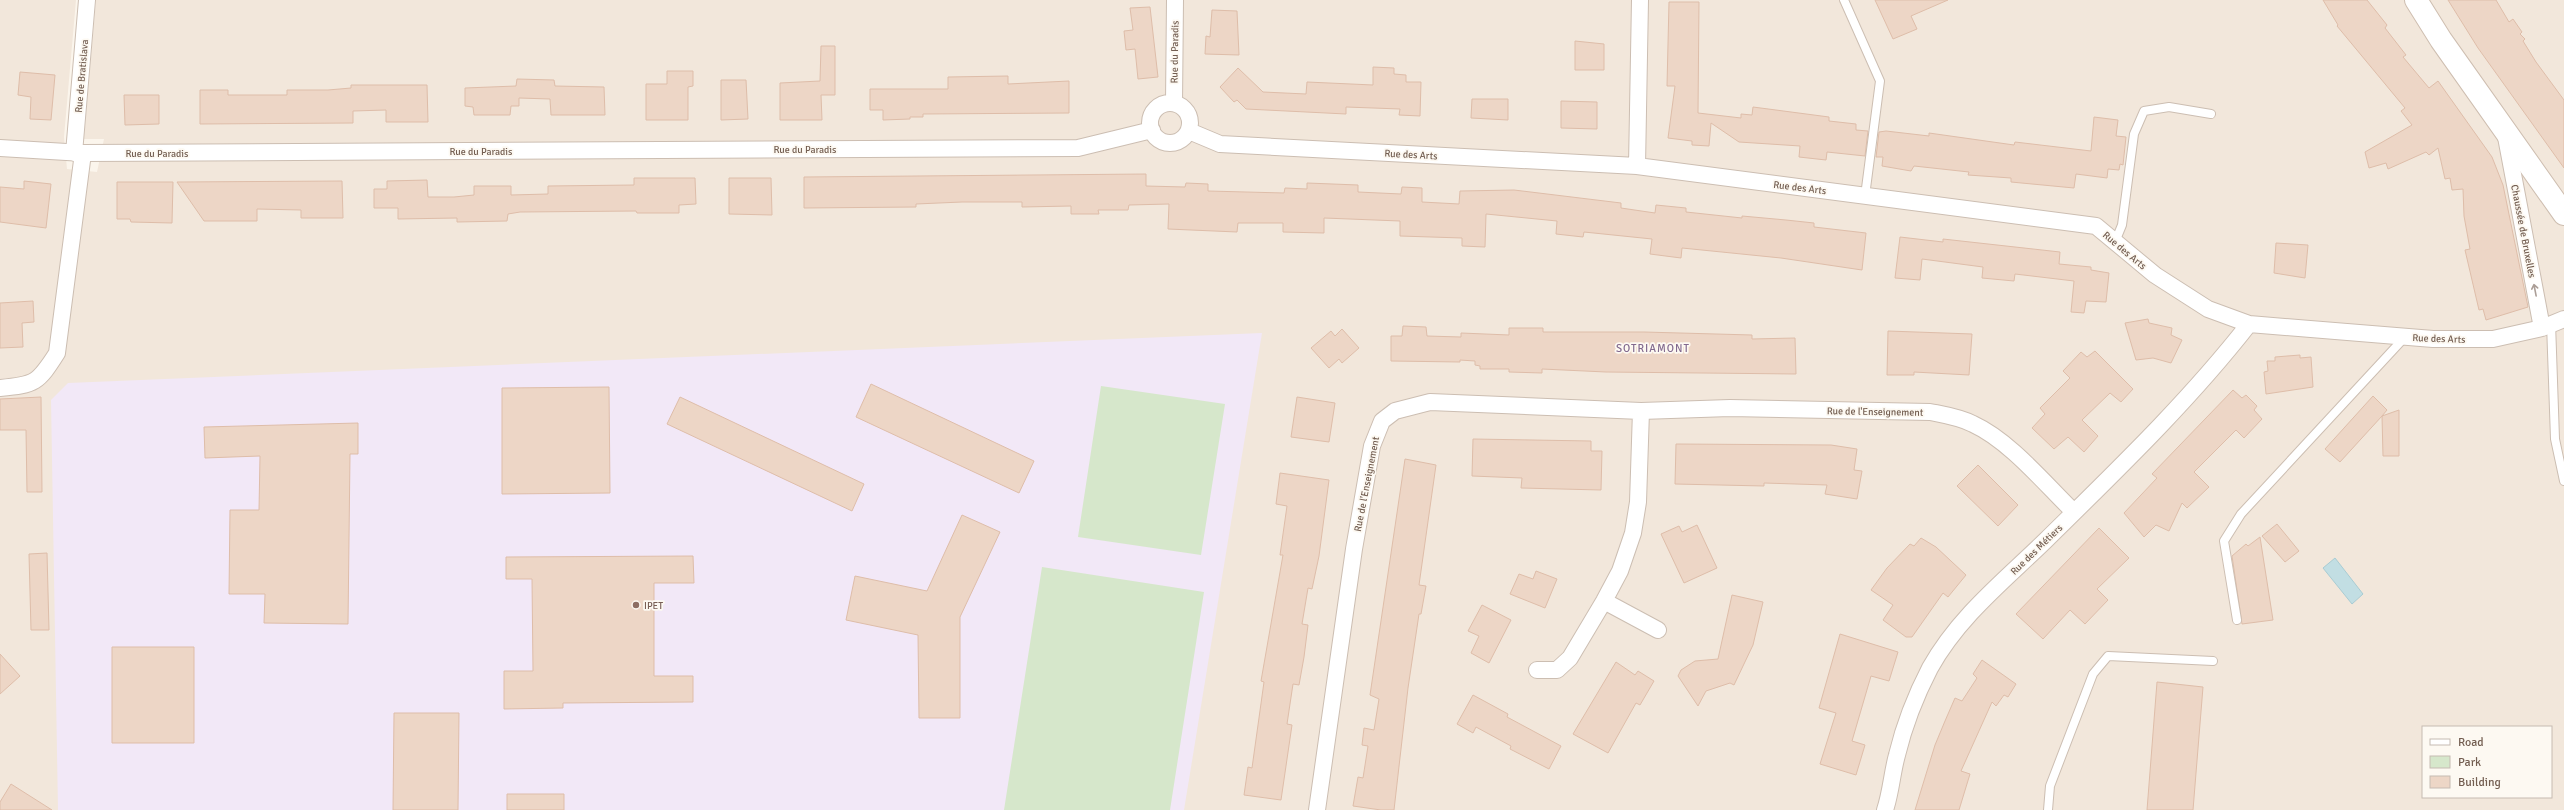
<svg xmlns="http://www.w3.org/2000/svg" width="2564" height="810" viewBox="0 0 2564 810" font-family="Signika,sans-serif">
<style>
.residential{fill:#f2e7db;fill-rule:evenodd}
.education{fill:#f2e8f7}
.green{fill:#d6e7cb}
.water{fill:#c2dee3;stroke:#a9ccd3}
.building{fill:#edd6c6;stroke:#debda9}
.lines{fill:none;stroke-linecap:round;stroke-linejoin:round}
.lane-casing{stroke:#ccbeb2;stroke-width:10}
.street-casing{stroke:#ccbeb2;stroke-width:18}
.secondary-casing{stroke:#cebeb0;stroke-width:24}
.lane{stroke:#fff;stroke-width:8}
.street{stroke:#fff;stroke-width:16}
.secondary{stroke:#fff;stroke-width:22}
.oneway{stroke:#ab9e97}
.education-dot{fill:#8d6e63;stroke:#fdf9f2;stroke-width:1.5}
.labels{text-anchor:middle;stroke-width:3.5;stroke-linejoin:round;paint-order:stroke}
.street-label{font-size:10px;fill:#735e51;stroke:#fdf9f2}
.education-label{font-size:10px;fill:#785e54;stroke:#fdf9f2;text-anchor:start}
.neighbourhood-label{font-size:11px;letter-spacing:1px;fill:#82698e;stroke:#fdf9f2}
</style>
<rect width="100%" height="100%" fill="#fbf5ec"/>
<path class="residential" d="M0,0H76L64,137L67,169L97,172L104,139H84L96,0H2564V810H0ZM2423,727H2551V797H2423Z"/>
<path class="education" d="M1262,333L1184,810H58L51,400L68,383Z"/>
<path class="green" d="M1101,386L1225,404L1201,555L1078,537Z
M1042,567L1204,592L1170,810H1004Z"/>
<path class="water" d="M2335,558L2363,594L2352,604L2323,568Z"/>
<path class="building" d="M1875,0H1948L1911,16L1917,29L1893,39Z
M2323,0H2367L2387,25L2385,28L2406,55L2403,57L2429,88L2438,81L2492,157L2503,185L2528,307L2486,320L2483,309L2479,310L2465,250L2470,249L2464,216L2463,189L2452,190L2450,178L2445,179L2438,148L2429,155L2426,152L2388,169L2386,163L2369,168L2365,152L2412,125L2401,111L2405,108L2337,26L2338,25Z
M2448,0H2496L2509,22L2513,19L2522,32L2520,34L2525,39L2523,41L2536,62L2564,100V168L2478,48Z
M1669,2H1699L1698,113L1741,118V114L1752,115L1753,107L1829,117V121L1856,124V130L1868,131L1865,156L1827,152L1826,160L1799,157L1800,146L1739,142L1711,123L1709,146L1692,145V141L1668,138L1675,86H1667Z
M1150,7L1158,77L1138,79L1135,49L1126,50L1124,31L1133,30L1130,8Z
M1212,10L1237,11L1239,55L1205,54L1206,36L1210,37Z
M1575,41L1604,44V70H1575Z
M821,46H835V95H821L822,120H780V83L820,81Z
M1373,67L1394,68V74L1406,75V82H1421L1420,116L1399,115L1400,109L1346,107V114L1246,109L1237,100L1234,102L1220,87L1238,68L1263,92L1306,94L1307,82L1373,85Z
M667,71H693V86L688,87V120H646V84H667Z
M20,72L55,75L51,120L30,119L31,97L18,95Z
M1008,76V84L1069,81V113L923,114V117H910V119L883,120V110H870V89H948V77Z
M517,79L554,80L555,86L604,87L605,115H551L550,99L519,98V106H511L510,115H474L473,107L465,106V88L516,86Z
M721,80H746L748,119L721,120Z
M351,85H427L428,122H386V110L353,111V123L200,124V90H228V95H287V90H328L351,88Z
M124,95H159V124L125,125Z
M1472,99H1508V120L1471,118Z
M1561,101L1597,102V129L1561,128Z
M2094,117L2118,120L2116,136L2126,137L2123,165L2120,164L2119,170L2108,169L2107,178L2076,174L2074,188L2011,182V178L1968,175L1969,172L1914,166L1911,171L1882,166L1883,157H1876L1879,132L1886,131L1929,136V133L2014,145L2015,142L2091,151Z
M1146,174V186L1185,187L1186,183L1208,184V191L1284,193L1285,188L1307,189V183L1358,185V192L1401,194L1402,187L1422,188V202L1459,204L1460,191L1514,190L1621,203V208L1655,213L1656,205L1686,208V212L1742,218V216L1786,220L1814,223V227L1866,233L1862,270L1781,258L1682,248L1681,258L1650,254L1652,239L1584,232L1583,237L1556,234L1557,221L1486,214L1485,247L1462,246V238L1400,236V221L1324,218V233L1283,232V223H1238L1237,232L1168,229L1169,204L1129,205L1128,210H1098L1099,214H1071V206L1022,207V202H962L916,204V207L804,208V177Z
M634,178H695L696,204L679,205V213H637L636,211L520,212L508,214L507,221L457,222V218L398,219V208H374V189H387V181L427,180L428,197H454L474,195V186H511V195L548,194V186L634,185Z
M729,178H771L772,215L729,214Z
M24,181L51,184L46,228L0,222V187L24,189Z
M342,181L343,218H301V210L257,209V221H204L177,182Z
M117,182H173L172,223L131,222L130,219H117Z
M1900,237L1943,242V239L2060,252L2059,264L2091,267V270L2109,273L2106,302L2086,301L2084,313L2071,312L2074,281L2015,274L2014,281L1982,278L1983,267L1922,259L1920,280L1895,278Z
M2276,243L2308,245L2305,278L2274,273Z
M33,301L34,322L22,323L23,347L0,348V303Z
M2148,319L2149,323L2172,328L2171,335L2182,340L2171,363L2153,358L2136,360L2125,323Z
M1403,326L1426,327L1427,336L1461,337V333L1509,335V328H1543V332H1644L1752,335V339L1795,338L1796,374L1606,372L1542,369V373L1509,372V369H1480V366L1475,365V361L1460,360V362L1391,361V336H1402Z
M1342,329L1359,348L1342,363L1339,359L1329,368L1311,348L1331,331L1335,336Z
M1888,331L1972,334L1969,375L1914,372V375H1887Z
M2095,351L2133,389L2121,402L2110,393L2082,420L2098,436L2084,452L2068,437L2054,449L2032,428L2045,414L2040,408L2070,378L2063,371L2081,352L2087,357Z
M2300,355V358L2311,357L2313,387L2266,394L2264,372L2268,371L2267,361H2275V357Z
M871,384L1034,461L1019,493L856,417Z
M609,387L610,493L502,494V388Z
M2233,390L2242,398L2246,395L2257,406L2254,410L2262,419L2244,438L2236,430L2194,472L2209,487L2187,508L2182,503L2169,531L2156,525L2144,537L2124,513L2157,478L2152,474Z
M2373,396L2387,410L2382,416L2399,410V456H2383L2382,416L2340,462L2325,449Z
M41,397L42,492H27L26,430H0V399Z
M680,397L864,484L852,511L667,424Z
M1297,397L1335,403L1329,442L1291,437Z
M358,423V454H350L348,624L264,623L265,594H229L230,510H259L260,456L205,458L204,427Z
M1473,439L1591,441V451H1602L1601,490L1521,488L1522,478L1472,476Z
M1676,444L1831,445L1857,449L1854,470L1862,471L1857,499L1825,494L1827,485L1764,483V486L1675,484Z
M1405,459L1436,465L1419,585L1426,586L1421,614H1419L1408,688L1394,810H1381L1353,806L1358,777L1363,778L1368,746L1362,745L1364,728L1374,730L1379,699L1370,695Z
M1978,465L2018,505L1998,526L1957,486Z
M1280,473L1329,480L1319,556L1312,589L1308,588L1302,624L1308,625L1304,657L1299,685L1293,684L1287,724L1292,725L1281,800L1244,795L1248,767L1252,768L1264,682L1261,681L1283,555H1280L1287,506L1276,504Z
M962,515L1000,532L960,617V718H919L918,635L846,620L855,576L927,591Z
M2277,524L2299,551L2285,562L2262,536Z
M1697,525L1717,568L1684,583L1661,534L1679,526L1682,532Z
M2099,528L2129,558L2097,589L2108,600L2085,624L2070,610L2043,639L2016,614Z
M2260,537L2273,620L2242,624L2232,556L2246,544L2248,546Z
M1921,538L1936,547L1966,575L1948,597L1943,593L1912,637H1906L1883,620L1893,605L1871,590L1887,568L1910,544L1914,546Z
M47,553L49,630H31L29,554Z
M693,556L694,583H654V676H693V702L563,703V708L504,709V671H533L532,579H506V557Z
M1536,571L1557,579L1545,608L1510,594L1519,574L1533,579Z
M1732,595L1763,602L1753,645L1734,685L1730,683L1706,691L1698,706L1678,676L1681,670L1695,661L1718,659Z
M1482,605L1511,620L1489,663L1471,653L1479,636L1468,631Z
M1840,634L1898,652L1889,681L1871,676L1852,741L1865,745L1856,775L1820,764L1836,713L1819,708Z
M112,647H194V743H112Z
M0,654L20,676L0,694Z
M1982,660L2016,684L2008,697L2004,695L1996,706L1992,702L1961,771L1970,774L1959,810H1915L1935,745L1945,721L1955,698L1962,701L1977,678L1973,674Z
M1616,662L1635,675L1638,671L1654,681L1640,705L1636,703L1608,753L1573,734Z
M2157,682L2203,687L2193,810H2147Z
M1473,695L1508,714L1507,717L1561,746L1549,769L1510,749L1511,746L1476,727L1473,733L1457,724Z
M394,713H459L458,810H393Z
M11,784L52,810H0V802Z
M507,794H564V810H507Z"/>
<g class="lines">
<defs>
<path id="lane" d="M1844,0L1880,81L1865,196
M2115,242L2122,225L2134,134L2144,111L2169,107L2211,114
M2551,323L2555,439L2564,481
M2237,620L2224,541L2241,514L2405,337
M2048,810L2050,786L2093,674L2108,656L2213,661"/>
<path id="street" d="M1174,103L1175,0
M1150 123a20 20 0 1 1 40 0a20 20 0 1 1-40 0Z
M1189,131L1220,144L1637,166L2096,226L2155,275L2208,309L2249,324L2433,339H2493L2542,328L2564,319
M2506,137L2542,328
M0,148L83,153L1078,148L1152,130
M74,153L87,0
M1637,166L1640,0
M0,388C35,385 38,383 57,353L83,153
M1604,601L1658,630
M1537,670H1557L1570,658L1604,601L1620,571L1633,533L1638,502L1641,411
M1317,810L1354,549L1372,446L1382,421L1395,411L1430,402L1641,411L1730,408L1930,412C1945,415 1959,417 1973,424C2010,441 2045,484 2074,512
M1885,810C1891,792 1892,773 1897,755C1904,726 1916,695 1930,668C1959,616 2005,580 2046,540C2116,471 2188,402 2249,324"/>
<path id="secondary" d="M2416,0L2441,40L2564,214"/>
</defs>
<use href="#lane" class="lane-casing"/>
<use href="#street" class="street-casing"/>
<use href="#secondary" class="secondary-casing"/>
<use href="#lane" class="lane"/>
<use href="#street" class="street"/>
<use href="#secondary" class="secondary"/>
</g>
<defs><path id="oneway-shaft" d="M-6 0H5M1.5-3L5.5 0L1.5 3" fill="none" stroke-width="1.6" stroke-linecap="round" stroke-linejoin="round"/></defs>
<use class="oneway" href="#oneway-shaft" transform="translate(2535 290) rotate(-101)"/>
<circle class="education-dot" cx="636" cy="605" r="4"/>
<g class="labels">
<g class="street-label">
<text transform="translate(1174 52) rotate(-89)" y="4">Rue du Paradis</text>
<text transform="translate(81 76) rotate(-85)" y="4">Rue de Bratislava</text>
<text x="805" y="153">Rue du Paradis</text>
<text x="481" y="155">Rue du Paradis</text>
<text x="157" y="157">Rue du Paradis</text>
<text transform="translate(1411 154) rotate(3)" y="4">Rue des Arts</text>
<text transform="translate(1800 187) rotate(7)" y="4">Rue des Arts</text>
<text transform="translate(2524 231) rotate(79)" y="4">Chaussée de Bruxelles</text>
<text transform="translate(2125 250) rotate(40)" y="4">Rue des Arts</text>
<text transform="translate(2439 338) rotate(2)" y="4">Rue des Arts</text>
<text transform="translate(1875 411) rotate(1)" y="4">Rue de l'Enseignement</text>
<text transform="translate(1366 484) rotate(-79)" y="4">Rue de l'Enseignement</text>
<text transform="translate(2036 549) rotate(-44)" y="4">Rue des Métiers</text>
</g>
<g class="education-label">
<text x="644" y="609">IPET</text>
</g>
<g class="neighbourhood-label">
<text x="1653" y="352">SOTRIAMONT</text>
</g>
</g>
<rect x="2422" y="726" width="130" height="72" fill="#fdf9f2" stroke="#c6bbb2"/>
<rect x="2430" y="739" width="20" height="6" fill="#ffffff" stroke="#c6bbb2"/>
<text x="2458" y="746" font-size="12" fill="#735e51">Road</text>
<rect x="2430" y="756" width="20" height="12" fill="#d6e7cb" stroke="#c6bbb2"/>
<text x="2458" y="766" font-size="12" fill="#735e51">Park</text>
<rect x="2430" y="776" width="20" height="12" fill="#edd6c6" stroke="#c6bbb2"/>
<text x="2458" y="786" font-size="12" fill="#735e51">Building</text>
</svg>
